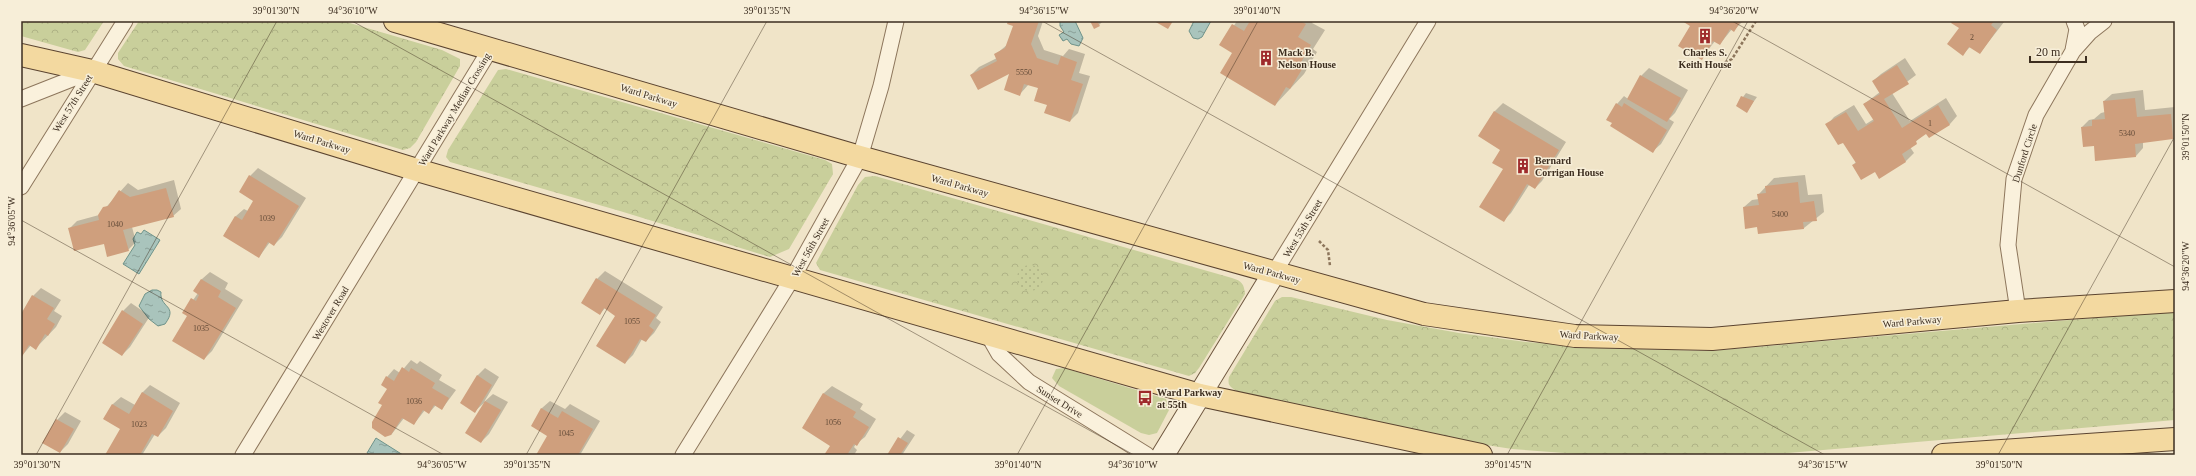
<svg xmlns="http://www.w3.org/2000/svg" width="2196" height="476" viewBox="0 0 2196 476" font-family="Georgia,serif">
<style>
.grass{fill:#c9cf9b}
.forest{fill:url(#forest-crowns)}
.garden{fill:url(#garden-dots)}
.water{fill:url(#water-ripples);stroke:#6f938a}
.shadow{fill:#0003}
.building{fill:#cf9f7d}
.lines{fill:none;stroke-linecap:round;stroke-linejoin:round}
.minor-casing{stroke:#8d765c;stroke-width:17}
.secondary-casing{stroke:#6f573f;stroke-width:24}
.primary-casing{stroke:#5b4430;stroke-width:24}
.path{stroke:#8d765c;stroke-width:2.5;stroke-dasharray:3 2;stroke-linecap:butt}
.minor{stroke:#faf1dc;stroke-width:15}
.secondary{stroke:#faf1dc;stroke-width:22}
.primary{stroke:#f3d9a0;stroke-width:22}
.ticks{fill:none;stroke:#3d2e20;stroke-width:1;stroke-opacity:0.45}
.labels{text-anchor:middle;stroke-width:3;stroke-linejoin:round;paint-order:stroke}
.number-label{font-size:8px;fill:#624a37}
.poi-label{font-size:10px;font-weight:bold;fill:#3d2e20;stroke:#f7eed8;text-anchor:start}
.street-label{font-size:10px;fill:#3d2e20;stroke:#f7eed8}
.neatline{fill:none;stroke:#3d2e20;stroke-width:1.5}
.ticks-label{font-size:10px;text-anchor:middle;fill:#3d2e20}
</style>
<defs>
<pattern id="forest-crowns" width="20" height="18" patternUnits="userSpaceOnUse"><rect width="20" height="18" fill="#c9cf9b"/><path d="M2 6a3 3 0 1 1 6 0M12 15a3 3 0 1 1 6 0" fill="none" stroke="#aeb285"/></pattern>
<pattern id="garden-dots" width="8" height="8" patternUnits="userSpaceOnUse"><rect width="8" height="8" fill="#c9cf9b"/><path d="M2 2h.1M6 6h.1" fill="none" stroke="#aeb285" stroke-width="1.8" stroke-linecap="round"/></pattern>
<pattern id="water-ripples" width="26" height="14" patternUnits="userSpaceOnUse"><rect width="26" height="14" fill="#a9c4bc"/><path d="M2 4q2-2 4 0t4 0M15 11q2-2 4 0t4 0" fill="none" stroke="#8ba098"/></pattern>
</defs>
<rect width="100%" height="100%" fill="#f0e4c8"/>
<path class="grass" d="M1064,368L1166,399L1169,410L1157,433L1149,435L1141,433L1059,386L1052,378L1056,369Z"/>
<path class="forest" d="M21,21H104L85,50L78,52L21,36Z
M139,21H343L442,50L460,59V66L416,142L410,148L403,150L124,66L118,59V53Z
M506,69L825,160L832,164L833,174L789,249L770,257L620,211L450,162L446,157L448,150L498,70Z
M875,176L1232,278C1242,281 1244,284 1245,294L1199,368L1195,373L1189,376L820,270L816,263L858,185L865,177Z
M1282,297H1291L1387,320L1459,333L1526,342L1603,348L1709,351L2175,311V420L1788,453L1591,455L1512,449L1429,436L1352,422L1239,392C1231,388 1227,386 1229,377L1275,301Z"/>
<path class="garden" d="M1017 278a13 13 0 1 1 26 0a13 13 0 1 1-26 0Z"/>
<path class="water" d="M1060,21H1075L1083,38L1079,46L1071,44L1067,39L1063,41L1059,35L1064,32L1060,26Z
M1194,21H1211L1202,37L1198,39L1193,38L1189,31Z
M144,230L160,240L139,274L123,264L135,245L133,239L137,232L141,234Z
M152,290H157L161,292C159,308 179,305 165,324L158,326L149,319L139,306L145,294Z
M376,438L403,455H371L367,453Z"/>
<path class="shadow" d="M1009,21H1043L1038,36L1044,50L1063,56L1069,49L1085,54L1079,73L1090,76L1078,113L1070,121L1048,104L1039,88L1029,84L1020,94L1010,72L971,75L979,67L997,58L995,55L1008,44L1014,25Z
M1091,21H1103L1099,25Z
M1237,21H1313L1312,23L1325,30L1313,49L1317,52L1304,74L1275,105L1233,52L1221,45Z
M1684,21H1743L1734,30L1732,29L1720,44L1715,41L1702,58L1692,26Z
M1953,21H2003L2004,22L1980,53L1971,46L1963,54L1960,28Z
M1905,58L1916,75L1892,93L1910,121L1946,98L1957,116L1950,124L1929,137L1927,133L1924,134L1910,147L1914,153L1906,161L1880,177L1875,170L1853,165L1856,162L1844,141L1827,125L1834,117L1854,105L1866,124L1874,119L1864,104L1880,92L1873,81L1881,74Z
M1649,68L1688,90L1675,113L1669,119L1674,122L1661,144L1653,151L1613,123L1617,104L1624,96L1628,99L1641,76Z
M2143,90L2145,110L2175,107V136L2173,138L2143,142V148L2136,156L2095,145L2082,127L2089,120L2094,119L2101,113L2105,112L2104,101L2112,94Z
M1746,93L1757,97L1747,111L1737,105Z
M1503,103L1566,142L1542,181L1535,188L1529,185L1511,213L1503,221L1504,169L1502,150L1480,136L1495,111Z
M258,168L306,198L282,237L274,245L270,242L259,257L224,235L236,216L244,209L248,211L255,201L240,192L250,176Z
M1805,175L1808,195L1822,194L1824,212L1804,228L1758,226L1744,207L1752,200L1759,199L1758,195L1774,178Z
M174,180L181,209L173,216L132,227L136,242L128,250L69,229L77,221L99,215L128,183L138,190Z
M605,271L663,307L656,318L661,322L654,333L646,341L642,339L633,355L625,363L617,315L605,308L600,314L597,279Z
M210,272L228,283L225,289L243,300L212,351L204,359L188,316L184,313L198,293L195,291L202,279Z
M41,288L61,300L54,311L62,316L56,327L36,348L31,345L21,357V316L33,296Z
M131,303L150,316L130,347L122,355L123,311Z
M411,360L417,364L420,361L442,375L439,380L456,390L442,409L436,405L429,413L425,410L414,424L404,418L391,435L383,405L388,388L387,377L394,369L400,373Z
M485,368L499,377L484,402L493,394L508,402L489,434L481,442L484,403L475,411L477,376Z
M150,385L180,403L166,428L158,436L155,434L142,455H107L122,429L104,419L113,404L121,397L135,405L142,393Z
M832,386L863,404L860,409L876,419L865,437L856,444L854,447L857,450L854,455H826L831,445L803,428L824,393Z
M550,401L565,409L570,404L600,421L580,455H537L549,435L532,426L542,408Z
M65,412L81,421L68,444L60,452L44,443L57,420Z
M907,430L915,435L902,455H888Z"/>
<path class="building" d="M1008,21H1039L1031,44L1037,58L1058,65L1061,56L1077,62L1071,80L1083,84L1070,122L1044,113L1047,105L1034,101L1038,88L1024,84L1020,96L1004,90L1009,74L978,90L970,75L997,61L994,54L1005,48L1013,26L1007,24Z
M1090,21H1097L1100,26L1094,29Z
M1154,21H1173L1168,29Z
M1250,21H1300L1306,24L1298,37L1311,45L1300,64L1304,66L1290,89L1286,87L1275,106L1220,73L1232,53L1219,45L1232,24L1244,31Z
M1682,21H1741L1734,32L1730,29L1720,45L1713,41L1702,60L1678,46L1690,26Z
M1952,21H1994L1991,25L1997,30L1980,54L1969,47L1963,56L1947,44L1959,28L1951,23Z
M1897,65L1909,84L1884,99L1902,128L1938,105L1950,125L1929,138L1926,134L1916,141L1917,144L1902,154L1906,162L1879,179L1875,172L1861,180L1852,165L1856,163L1843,143L1838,145L1825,124L1846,112L1858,131L1874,121L1863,104L1880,94L1872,81Z
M1640,75L1681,98L1667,122L1627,99Z
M1741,96L1754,101L1747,113L1736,106Z
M2135,98L2137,117L2171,114L2173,139L2135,144L2136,157L2095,161L2094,146L2083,147L2081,127L2092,126V120L2105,119L2103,101Z
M1616,103L1622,107L1624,103L1667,130L1653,153L1610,126L1612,123L1606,120Z
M1494,111L1559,150L1535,189L1527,184L1504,222L1479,207L1503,169L1492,163L1500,150L1478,136Z
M249,175L299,206L274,246L268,242L259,258L223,236L235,216L242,220L253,201L239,192Z
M1798,182L1800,203L1814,201L1817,221L1803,222L1804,229L1758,234L1757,227L1745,229L1743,207L1759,205L1757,194L1766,193L1765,186Z
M166,188L174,217L123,230L129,251L107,257L104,244L74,251L68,228L99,220L98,215L103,207L108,206L119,190L130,197Z
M596,278L656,315L649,326L654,330L646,342L640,339L625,364L596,346L615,316L604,308L600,315L581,303Z
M201,279L221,291L218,297L236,308L204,360L172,341L187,316L182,313L191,298L196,301L199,295L193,291Z
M32,295L54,308L47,319L55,324L48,336L45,334L36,350L29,345L21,358V314Z
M122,310L143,324L122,356L102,343Z
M402,367L409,372L411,368L435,383L432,388L449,398L442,410L434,405L429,414L423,410L414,425L402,418L391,435L385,437L372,428V422L382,405L378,403L387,389L381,385L386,376L394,381Z
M477,375L492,385L475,413L460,403Z
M142,392L173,411L158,437L152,434L140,455H105L120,429L103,419L112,404L129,414Z
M823,393L856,412L853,417L869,427L857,446L854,444L847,455H824L830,446L802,428Z
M485,401L501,410L481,443L465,433Z
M541,408L558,418L562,411L593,429L578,455H536L547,436L531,426Z
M56,419L74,429L60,453L42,443Z
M898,437L908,443L900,455H887Z"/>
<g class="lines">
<defs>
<path id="minor" d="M2073,50L2077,29L2074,21
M21,99L92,71
M21,187L125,21
M1274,273L1428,21
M2018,311L2008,245L2014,179L2036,115L2073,51L2090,32L2104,21
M987,333L999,354L1029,382L1147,455
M243,455L491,48
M683,455L793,277L860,157L881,86L896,21"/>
<path id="secondary" d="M1163,455L1274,273"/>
<path id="primary" d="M395,21L860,157L1424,314L1575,336L1712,339L2018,311L2175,301
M21,55L92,71L417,170L1200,395L1481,455
M1943,455L2175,439"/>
</defs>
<use href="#minor" class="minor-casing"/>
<use href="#secondary" class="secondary-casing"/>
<use href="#primary" class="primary-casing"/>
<path class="path" d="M1716,67L1732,59L1756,21
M1319,241L1328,250L1330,266"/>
<use href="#minor" class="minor"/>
<use href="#secondary" class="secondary"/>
<use href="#primary" class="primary"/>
</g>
<path class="ticks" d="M352,21L1134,455M1042,21L1825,455M1732,21L2175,267M21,220L444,455M36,455L277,21M526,455L767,21M1017,455L1258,21M1507,455L1748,21M1998,455L2175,136"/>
<defs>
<symbol id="building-bare" viewBox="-9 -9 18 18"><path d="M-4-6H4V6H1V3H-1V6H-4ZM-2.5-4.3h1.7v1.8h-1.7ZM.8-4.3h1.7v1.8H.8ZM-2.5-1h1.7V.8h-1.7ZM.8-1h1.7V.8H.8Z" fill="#9e2a2b" stroke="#f7eed8" stroke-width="2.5" paint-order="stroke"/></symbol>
<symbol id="bus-bare" viewBox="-9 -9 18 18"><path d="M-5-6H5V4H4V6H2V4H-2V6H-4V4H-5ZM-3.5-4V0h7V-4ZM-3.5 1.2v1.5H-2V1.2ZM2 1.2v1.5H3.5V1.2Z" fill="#9e2a2b" stroke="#f7eed8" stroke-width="2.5" paint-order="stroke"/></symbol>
</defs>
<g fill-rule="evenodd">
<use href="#building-bare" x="1694" y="25" width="22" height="22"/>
<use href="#building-bare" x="1255" y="47" width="22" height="22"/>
<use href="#building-bare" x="1512" y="155" width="22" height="22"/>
<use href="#bus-bare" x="1134" y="387" width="22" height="22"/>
</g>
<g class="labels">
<g class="number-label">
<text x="1972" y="40">2</text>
<text x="1024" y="75">5550</text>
<text x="1930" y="126">1</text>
<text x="2127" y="136">5340</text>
<text x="1780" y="217">5400</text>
<text x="267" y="221">1039</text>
<text x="115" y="227">1040</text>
<text x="632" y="324">1055</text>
<text x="201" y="331">1035</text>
<text x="414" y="404">1036</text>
<text x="833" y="425">1056</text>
<text x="139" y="427">1023</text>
<text x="566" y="436">1045</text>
</g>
<g class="poi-label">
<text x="1278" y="56">Mack B.<tspan x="1278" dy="12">Nelson House</tspan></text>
<text x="1705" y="56" text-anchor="middle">Charles S.<tspan x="1705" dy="12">Keith House</tspan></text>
<text x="1535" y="164">Bernard<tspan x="1535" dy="12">Corrigan House</tspan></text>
<text x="1157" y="396">Ward Parkway<tspan x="1157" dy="12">at 55th</tspan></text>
</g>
<g class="street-label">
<text transform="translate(649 95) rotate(17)" y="4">Ward Parkway</text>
<text transform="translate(72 103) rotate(-58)" y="4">West 57th Street</text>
<text transform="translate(454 109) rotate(-59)" y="4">Ward Parkway Median Crossing</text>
<text transform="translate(322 141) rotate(17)" y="4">Ward Parkway</text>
<text transform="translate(2024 153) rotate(-72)" y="4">Dunford Circle</text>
<text transform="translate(960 185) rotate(16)" y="4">Ward Parkway</text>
<text transform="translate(1302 228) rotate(-59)" y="4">West 55th Street</text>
<text transform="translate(810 247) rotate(-61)" y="4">West 56th Street</text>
<text transform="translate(1272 272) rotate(15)" y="4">Ward Parkway</text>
<text transform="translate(330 313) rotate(-59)" y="4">Westover Road</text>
<text transform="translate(1912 321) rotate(-5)" y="4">Ward Parkway</text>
<text transform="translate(1589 335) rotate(3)" y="4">Ward Parkway</text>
<text transform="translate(1060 401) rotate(32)" y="4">Sunset Drive</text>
</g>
</g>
<rect width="2196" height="476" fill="none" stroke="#f7eed8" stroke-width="44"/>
<path d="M2030 56v6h56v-6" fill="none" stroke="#3d2e20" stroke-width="2"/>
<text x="2036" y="56" font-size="12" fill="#3d2e20" stroke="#f7eed8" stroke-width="3" paint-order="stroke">20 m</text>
<rect x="22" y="22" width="2152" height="432" class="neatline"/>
<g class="ticks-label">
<text x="276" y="14">39°01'30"N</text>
<text x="353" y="14">94°36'10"W</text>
<text x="767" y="14">39°01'35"N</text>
<text x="1044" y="14">94°36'15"W</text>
<text x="1257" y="14">39°01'40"N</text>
<text x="1734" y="14">94°36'20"W</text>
<text transform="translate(2185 137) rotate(-90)" y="4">39°01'50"N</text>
<text transform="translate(11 221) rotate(-90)" y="4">94°36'05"W</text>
<text transform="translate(2185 266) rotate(-90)" y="4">94°36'20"W</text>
<text x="37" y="468">39°01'30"N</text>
<text x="442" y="468">94°36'05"W</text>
<text x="527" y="468">39°01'35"N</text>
<text x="1018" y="468">39°01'40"N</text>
<text x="1133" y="468">94°36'10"W</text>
<text x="1508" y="468">39°01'45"N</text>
<text x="1823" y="468">94°36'15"W</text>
<text x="1999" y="468">39°01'50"N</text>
</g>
</svg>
